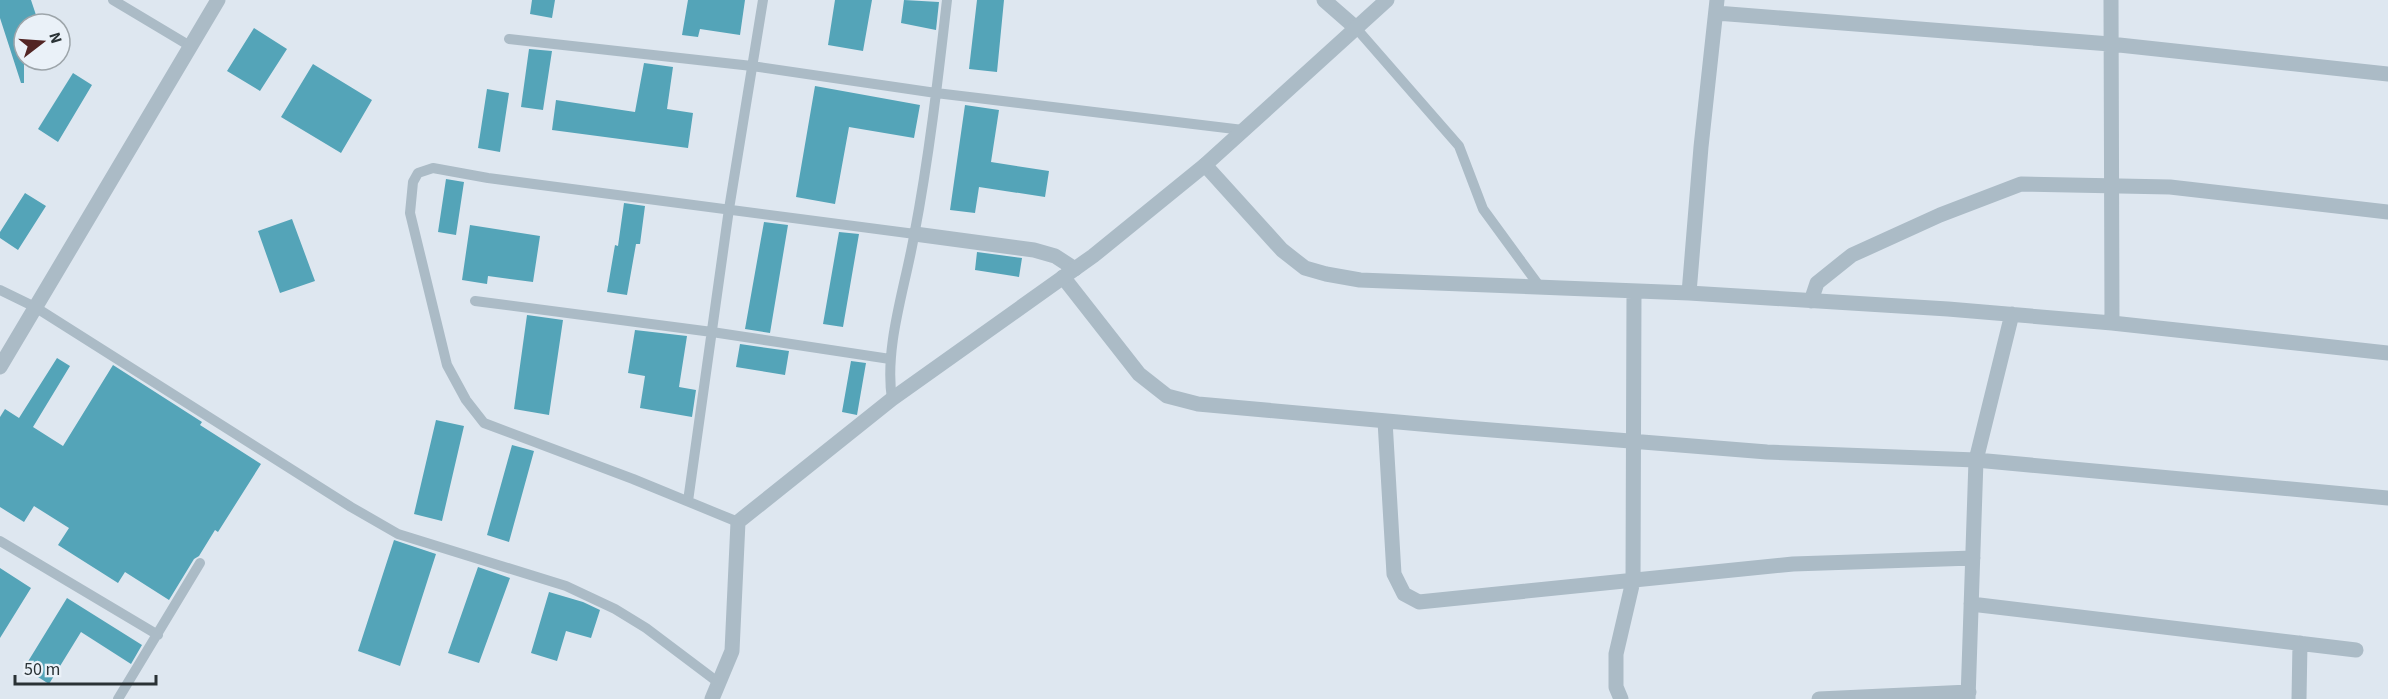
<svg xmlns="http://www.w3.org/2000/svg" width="2388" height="699" viewBox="0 0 2388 699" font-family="'Source Sans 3',sans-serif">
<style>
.building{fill:#54a4b8}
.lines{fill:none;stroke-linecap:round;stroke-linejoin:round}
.service{stroke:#abbbc6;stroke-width:10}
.minor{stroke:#abbbc6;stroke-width:15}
.tertiary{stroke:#abbbc6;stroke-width:15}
</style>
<rect width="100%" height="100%" fill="#dee7f0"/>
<path class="building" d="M0,0H31L39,24H24V83H21L0,18Z
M532,0H555L552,18L530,14Z
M688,0H745L740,35L700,29L698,37L682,35Z
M835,0H872L863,51L828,45Z
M904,0L939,2L936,30L901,23Z
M977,0H1004L997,72L969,69Z
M254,28L287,49L260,91L227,71Z
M529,49L552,51L543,110L521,107Z
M644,63L673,67L667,109L693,113L688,148L552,130L556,100L635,112Z
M313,64L372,100L341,153L281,117Z
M73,73L92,85L58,142L38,129Z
M815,86L920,105L914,138L849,127L835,204L796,197Z
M487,89L509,93L500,152L478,148Z
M965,105L999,110L991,162L1049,171L1045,197L979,187L975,213L950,210Z
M446,179L464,182L456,235L438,232Z
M25,193L46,206L18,250L0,238V232Z
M624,203L645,206L640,244H636L627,295L607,292L615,245L618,246Z
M292,219L315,281L280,293L258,231Z
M764,222L788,225L770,333L745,329Z
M470,225L540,236L533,282L488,276L487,284L462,280Z
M839,232L859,234L843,327L823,324Z
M977,252L1022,258L1019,277L975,270Z
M527,315L563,320L549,415L514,409Z
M635,330L687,336L679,387L696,390L692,417L640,408L645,376L628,373Z
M740,344L789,351L785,375L736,367Z
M57,358L70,366L33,427L63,446L113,365L202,422L200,425L261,464L218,532L215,530L199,556L194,559L169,600L125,572L118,583L58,545L69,528L34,506L24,522L0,507V417L5,409L19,418Z
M851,361L866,363L857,415L842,412Z
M436,420L464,426L442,521L414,514Z
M512,445L534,451L509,542L487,535Z
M394,540L436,554L400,666L358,651Z
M478,567L510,578L479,663L448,653Z
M0,568L31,588L0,638Z
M549,592L583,602L600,610L591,638L566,631L557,661L531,653Z
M67,598L142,645L131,664L81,632L49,684L24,668Z"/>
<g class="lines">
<path class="service" d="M113,0L190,46
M1356,28L1459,146L1483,209L1540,287
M509,39L752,66L936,93L1243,130
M0,290L35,307L351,507L398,534L566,586L615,609L646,628L719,683
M475,301L712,332L890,359
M892,399C884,347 905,288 914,236C929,158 938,79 947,0
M688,501L729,209L763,0
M738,522L633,479L484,423L466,400L447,365L410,213L413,182L418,173L433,168L488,178L915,234
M0,541L158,635
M118,699L200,563"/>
<path class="minor" d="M1324,0L1356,28
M2111,0L2112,323
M1716,13L2110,44L2388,74
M1205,165L1282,250L1305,268L1326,274L1360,280L1689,293L1948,309L2112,323L2388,353
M915,234L1034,250L1055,256L1075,269
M1063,277L1139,374L1167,396L1198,404L1454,427L1767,452L1976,460L2388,498
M1689,293L1701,147L1717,0
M1811,301L1817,283L1852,255L1940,215L2021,184L2170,187L2388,212
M0,367L218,0
M1385,421L1394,574L1404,594L1419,602L1793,564L1973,558
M1971,604L2356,650
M1621,699L1616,687V654L1633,581L1634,291
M1819,699L1969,692
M1968,699L1976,460L2012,314
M2299,699L2300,643"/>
<path class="tertiary" d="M712,699L732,651L738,522L892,399L1093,256L1205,165L1387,0"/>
</g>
<g transform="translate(42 42) rotate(73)"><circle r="28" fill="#eaf1f8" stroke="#9da5aa" stroke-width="1.5"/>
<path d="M0-4.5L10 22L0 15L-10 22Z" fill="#522524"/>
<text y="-9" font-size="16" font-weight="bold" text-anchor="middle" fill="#2a3235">N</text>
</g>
<path d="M15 675v9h141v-9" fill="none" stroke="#2a3235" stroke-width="3"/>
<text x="24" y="675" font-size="18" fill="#2a3235" stroke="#eaf1f8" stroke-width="4.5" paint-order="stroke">50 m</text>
</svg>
